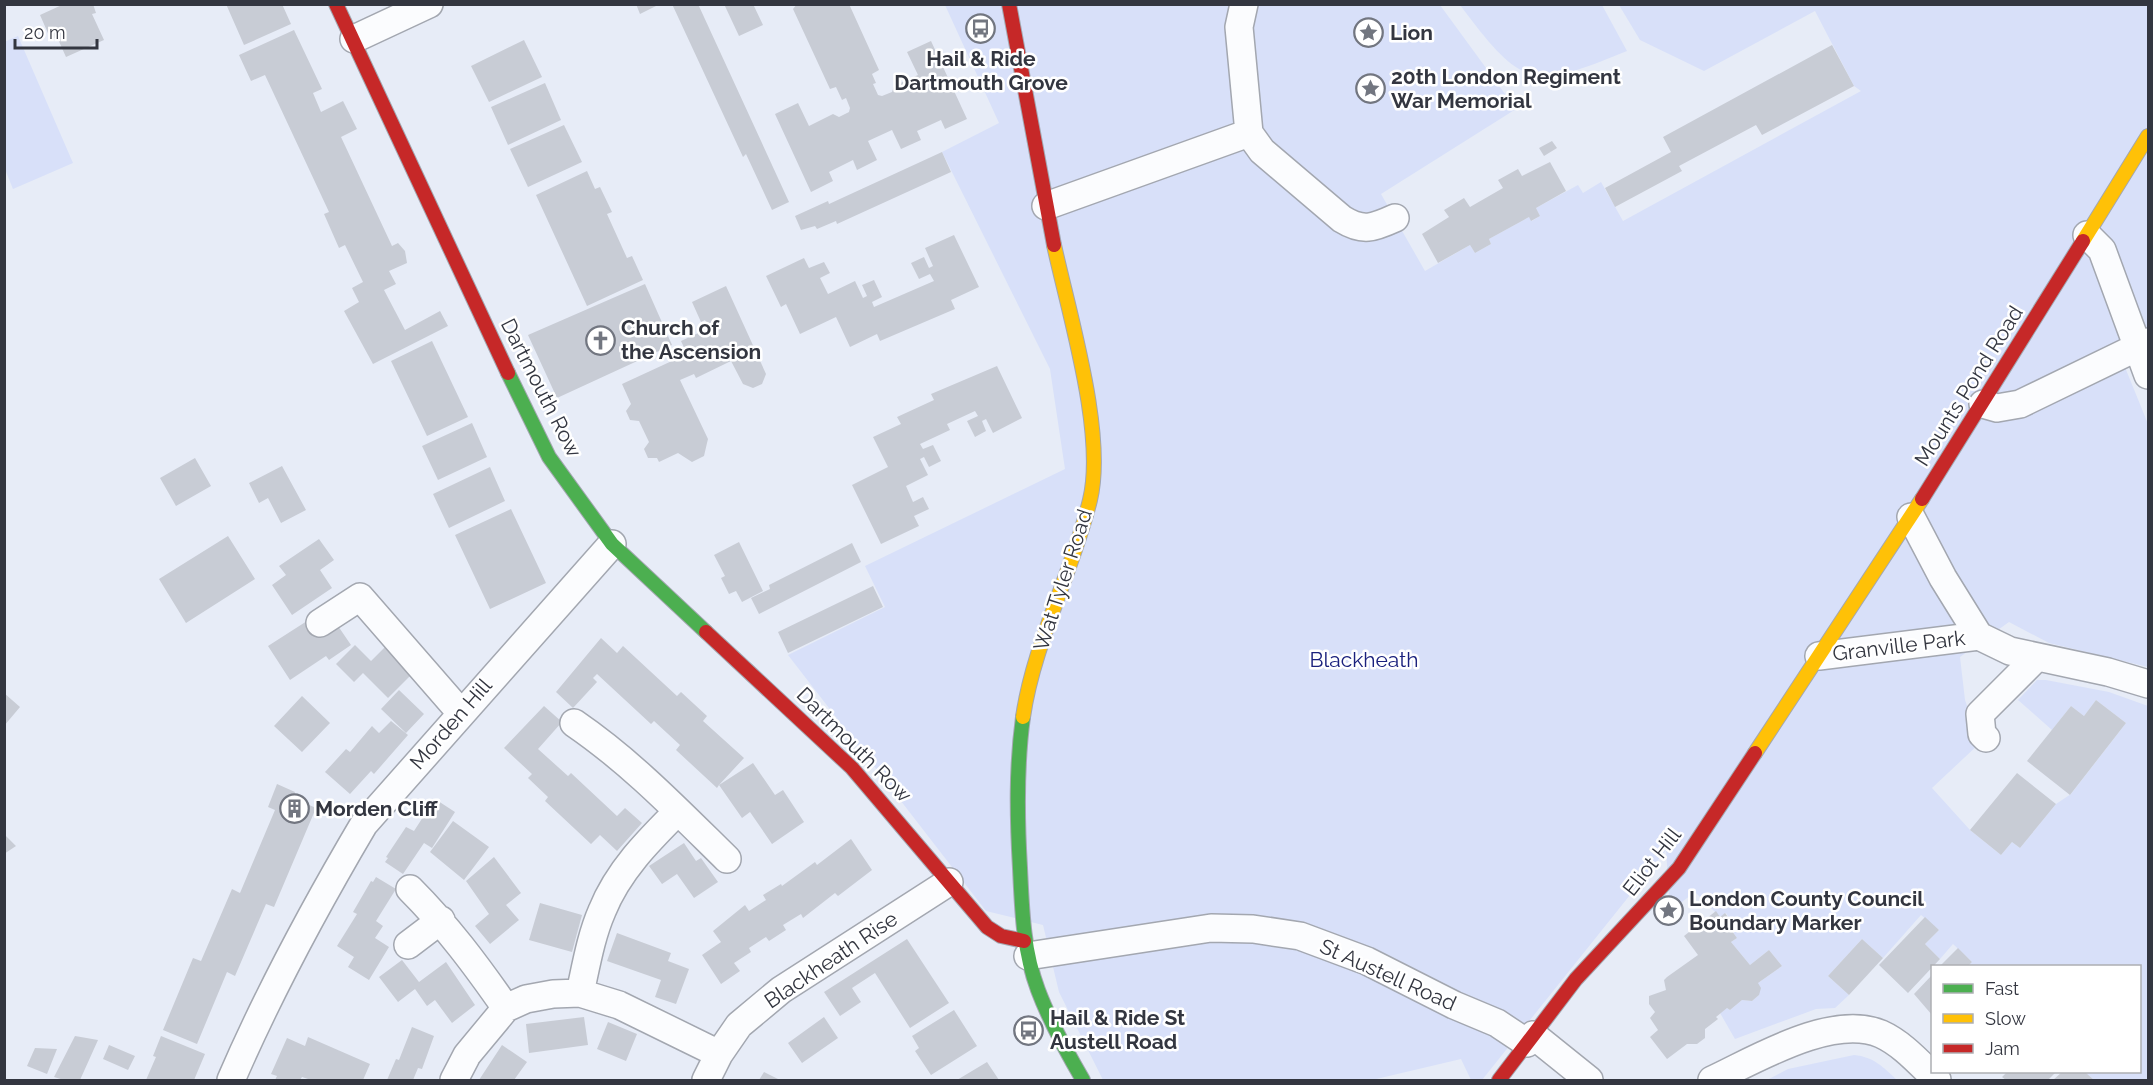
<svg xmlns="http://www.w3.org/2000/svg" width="2153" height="1085" viewBox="0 0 2153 1085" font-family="Raleway,sans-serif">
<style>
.green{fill:#d8e0f9}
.building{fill:#c8ccd5}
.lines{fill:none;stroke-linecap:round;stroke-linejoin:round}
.street-casing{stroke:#a3a7b0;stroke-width:30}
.fast-casing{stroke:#a3a7b0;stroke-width:16}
.slow-casing{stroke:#a3a7b0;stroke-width:16}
.jam-casing{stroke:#a3a7b0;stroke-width:16}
.street{stroke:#fbfcfe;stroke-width:27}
.fast{stroke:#4caf50;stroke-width:14}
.slow{stroke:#ffc107;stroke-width:14}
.jam{stroke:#c62828;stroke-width:14}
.labels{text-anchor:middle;stroke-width:5;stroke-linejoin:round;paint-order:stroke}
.poi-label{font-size:21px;font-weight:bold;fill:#333640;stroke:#fff;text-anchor:start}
.street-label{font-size:21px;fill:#333640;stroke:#fff}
.park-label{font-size:21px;fill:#1a217d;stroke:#fff}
</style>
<rect width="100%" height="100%" fill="#e7ecf7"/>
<path class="green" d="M945,5H1440L1516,109L1381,194L1425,271L1470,245L1475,253L1491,244L1489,239L1529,217L1532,221L1540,216L1536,208L1578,185L1583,193L1601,182L1623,221L1861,91L1854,86L1815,11L1704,71L1640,40L1619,5H2148V328L2116,345L2148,424V667L2049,643L2009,622L1960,657L1965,700L1980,743L1932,788L1970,830L2001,855L2012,842L2020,848L2056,804L2071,794L2126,723L2096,700L2084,716L2071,706L2052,730L2018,700L2037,680H2046L2109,692L2148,706V1080H2094L2085,1072H2140V966H1968L1972,962L1953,944L1940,959L1925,944L1939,930L1921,915L1883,958L1862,939L1828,976L1849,995L1835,1008L1816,1009L1735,1039L1720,1013L1727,1008L1730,1010L1742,1000L1752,1001L1759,995L1758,983L1782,966L1769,950L1750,965L1731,942L1737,938L1732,931L1736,928L1726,913L1720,917L1695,892L1670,911L1666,850L1482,1080H1471L1461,1059L1372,1080H1103L1059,992L1043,925L986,911L788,655L885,607L865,566L1065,469L1050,369L942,152L999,123Z
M1460,5H1602L1627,51C1532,90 1523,89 1460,5Z
M18,36L73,163L13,189L5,169L4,42Z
M1854,1055C1874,1057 1883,1067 1897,1080H1767L1788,1069Z"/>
<path class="building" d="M64,4H93L96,13L92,14L104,40L66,57L57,37L51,40L40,15Z
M226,4H282L291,24L244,45Z
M636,4H660L640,14Z
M672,4H698L789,202L772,210L746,154L743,157Z
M724,4H753L763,25L739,36Z
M797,4H849L879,70L872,74L876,83L873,84L878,95L882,96L892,92L894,86L918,75L907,52L931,41L967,119L945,129L941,120L917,131L921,140L901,149L892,130L868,141L877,160L857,170L853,160L829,172L833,181L811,192L775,114L798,103L809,126L833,114L839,117L849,112L850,108L846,98L842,100L836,87L830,89L793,9Z
M294,30L322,89L313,93L321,112L343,101L357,129L341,137L392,246L398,243L405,251L407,263L389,271L396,284L384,290L405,330L440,311L448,326L373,364L344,311L359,302L352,288L363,282L345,245L339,248L324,214L329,212L265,75L251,81L239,55Z
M524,40L542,77L489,102L471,66Z
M1832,45L1854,86L1762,135L1756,125L1679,166L1682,171L1615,207L1605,188L1671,152L1663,137Z
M545,83L561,120L508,145L491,107Z
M564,125L582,162L528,187L510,149Z
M1552,141L1557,148L1544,156L1539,148Z
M942,152L951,172L837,224L836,221L817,229L815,226L801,230L795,216L828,201L829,204Z
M1550,162L1566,191L1536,208L1540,216L1531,221L1529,217L1489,239L1491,244L1475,253L1470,245L1438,263L1422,234L1449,217L1444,210L1464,198L1470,207L1503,188L1498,180L1518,169L1522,176Z
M587,171L595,189L600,187L612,212L607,214L627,258L632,256L643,280L587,306L536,195Z
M954,235L979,287L951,300L955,309L880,341L877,334L850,347L836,317L800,334L786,304L781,307L766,276L804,258L809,268L824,262L830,273L820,278L828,294L855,281L863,298L867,296L862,285L874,280L882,297L872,302L874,307L934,281L930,274L919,279L911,263L924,257L929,268L933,266L925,248Z
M645,284L672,345L557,398L528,335Z
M726,286L766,374L762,384L753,388L743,384L731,361L696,378L694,374L680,380L708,439L707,443L704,456L692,462L678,453L659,462L657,458H648L644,449L649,442L639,421L630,420L626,411L631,404L622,384L687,354L681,341L709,328L705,320L701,322L692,302Z
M432,341L468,417L427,436L391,361Z
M997,366L1022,418L993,433L986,419L982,421L986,431L975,437L967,421L978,416L975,411L947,424L950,430L920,444L923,449L933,445L941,461L929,467L924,457L920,459L928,475L906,486L913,502L923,497L929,509L914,516L919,526L881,544L852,485L888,467L873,437L901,424L897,417L934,400L931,394Z
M472,423L487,457L438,480L422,446Z
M195,458L211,486L176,506L160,478Z
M282,466L306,510L281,523L268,498L259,503L249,483Z
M490,467L505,501L449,528L433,494Z
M511,509L546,583L490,609L455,535Z
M228,536L255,579L186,623L159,579Z
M319,539L334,560L320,570L332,588L292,615L272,585L286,575L279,566Z
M739,542L763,591L742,602L736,591L729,594L721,578L725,576L714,555Z
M852,543L861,562L759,614L751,598L770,589L769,585Z
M873,586L883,607L788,653L778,632Z
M307,621L319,638L338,626L351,645L329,660L326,656L290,680L268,646Z
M601,638L617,653L623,646L677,696L681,692L707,716L703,721L744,758L719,785L753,763L775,795L783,790L804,822L772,844L750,812L742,818L719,785L717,788L676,750L680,745L654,721L651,724L597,674L593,678L597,682L573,708L556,692Z
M355,645L371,661L385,647L412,674L388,698L363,673L354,682L336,664Z
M399,690L424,714L406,733L381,709Z
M4,693L20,707L4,726Z
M302,696L330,723L302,752L274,726Z
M2096,700L2126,723L2070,795L2027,761L2071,706L2084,716Z
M544,706L562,722L538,749L568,776L571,773L617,816L625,808L642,823L617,851L600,835L591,844L545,801L548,797L528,778L532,774L504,748Z
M391,721L408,735L374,774L371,771L350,794L325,772L346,749L350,752L372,726L379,733Z
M2017,773L2056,804L2020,848L2012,842L2001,855L1970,830Z
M277,784L295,792L293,798L316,808L274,907L266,904L235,976L227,972L197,1044L163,1030L193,958L201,961L232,889L240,893L275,810L268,807Z
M435,799L455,812L432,848L424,843L403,874L385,862L388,858L386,857L406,827L414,831L425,814L423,812Z
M453,821L489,847L464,880L430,852Z
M4,834L16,846L4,854Z
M851,839L872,870L838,896L835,893L803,918L801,914L783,925L786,930L769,941L766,937L749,948L751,952L734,963L740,971L721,984L702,955L721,942L713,931L745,905L749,911L766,900L763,895L781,884L782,886L815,862L817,865Z
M684,843L696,861L701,858L718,882L694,898L677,874L662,884L649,866Z
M494,857L521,893L506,905L519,920L490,944L475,926L489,914L466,881Z
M376,877L396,889L376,921L383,926L375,938L389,947L369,980L348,967L354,957L337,946L357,914L353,912L371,881L373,882Z
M540,903L582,915L572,952L529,940Z
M1716,911L1720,917L1725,913L1736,928L1732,931L1737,938L1731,942L1750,965L1769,950L1782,966L1758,983L1761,988L1759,995L1752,1001L1742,1000L1730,1010L1727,1008L1716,1017L1718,1019L1705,1029V1038L1697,1044H1687L1667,1059L1650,1037L1658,1030L1650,1018L1655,1012L1649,1004V996L1666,990L1664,980L1667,977L1698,955L1684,936Z
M1925,917L1939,930L1925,944L1940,959L1908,993L1879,965Z
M617,933L671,953L668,961L689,969L676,1004L655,997L661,980L607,961Z
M907,939L949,1003L910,1028L875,973L852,988L861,1002L840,1016L824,992Z
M1862,939L1883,958L1849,995L1828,976Z
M1958,948L1972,962L1968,966H1940Z
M402,960L419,982L446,962L475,1005L452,1023L435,1000L427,1006L415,989L398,1002L379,977Z
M1932,975V1015L1914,994Z
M954,1010L977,1046L931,1075L915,1051L919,1048L912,1036Z
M584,1017L588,1045L529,1053L526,1024Z
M824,1017L838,1038L802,1063L788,1043Z
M608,1022L637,1034L626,1061L597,1049Z
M412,1027L434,1036L422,1069L418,1068L413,1080H387L396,1059L399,1060Z
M75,1036L98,1040L80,1080H64L54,1077Z
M161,1036L205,1054L194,1080H146L156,1057L153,1056Z
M308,1037L370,1064L363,1080H311L302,1077L300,1080H275L277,1076L271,1074L287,1038L305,1046Z
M109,1045L135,1056L128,1070L103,1059Z
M502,1045L527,1062L514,1080H479Z
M35,1048L57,1049L47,1074L27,1066Z
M987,1062L999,1080H957Z
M764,1072L780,1080H759Z
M2007,1072H2056L2048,1080H2006L2002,1077Z
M2062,1072H2085L2094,1080H2053Z"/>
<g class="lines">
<defs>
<path id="street" d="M1244,4L1239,27L1249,133L1262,151L1342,219C1363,232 1373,228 1395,218
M354,39L429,4
M1046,206L1249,133
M2087,235L2102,250L2148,375
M1983,404L1997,408L2020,404L2148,342
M1911,517L1943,578L1979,636L2010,651L2108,672L2148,684
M320,623L360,597L461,713
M1819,656L1979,636
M574,723C631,762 678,811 727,859
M1986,738L1982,734L1980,714L2037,657
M410,889C447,926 476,965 506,1008
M408,945L441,920
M1028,956L1211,928L1253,929L1300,936L1367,961L1454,1005L1497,1023L1527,1043
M580,993C586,966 591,936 602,911C618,871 648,841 678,811
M1533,1035L1589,1080
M231,1080C269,992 315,907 364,824L612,544
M454,1080L467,1055L506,1008L526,999L553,994L580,993L619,1005L719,1054
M706,1080L719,1054L739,1025L781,990L949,882
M1712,1080C1755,1060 1832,1013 1881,1034C1903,1044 1920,1064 1937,1080"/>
<path id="fast" d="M508,373L549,457L612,544L706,632
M1023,717C1016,768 1017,817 1020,868C1022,910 1023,950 1038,990C1050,1022 1066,1051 1083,1080"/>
<path id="slow" d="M2083,241L2148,136
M1023,717C1034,642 1072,574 1090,500C1106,434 1069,314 1054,245
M1755,753L1922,499"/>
<path id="jam" d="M336,4L508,373
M1009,4L1054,245
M1922,499L2083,241
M706,632L852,768L987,927L1001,936L1024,941
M1499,1080L1576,979L1679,868L1755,753"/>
</defs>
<use href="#street" class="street-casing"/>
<use href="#fast" class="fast-casing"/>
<use href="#slow" class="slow-casing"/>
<use href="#jam" class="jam-casing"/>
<use href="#street" class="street"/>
<use href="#fast" class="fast"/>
<use href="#slow" class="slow"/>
<use href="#jam" class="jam"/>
</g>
<defs>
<symbol id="bus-ring" viewBox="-11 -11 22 22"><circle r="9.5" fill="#fff" stroke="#727680" stroke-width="1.5"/><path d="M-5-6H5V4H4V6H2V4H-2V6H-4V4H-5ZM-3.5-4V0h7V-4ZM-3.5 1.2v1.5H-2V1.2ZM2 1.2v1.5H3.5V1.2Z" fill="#727680"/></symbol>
<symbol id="sight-ring" viewBox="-11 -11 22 22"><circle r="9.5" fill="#fff" stroke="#727680" stroke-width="1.5"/><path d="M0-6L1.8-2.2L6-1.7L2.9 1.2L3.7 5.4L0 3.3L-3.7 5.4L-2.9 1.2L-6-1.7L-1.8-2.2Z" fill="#727680"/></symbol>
<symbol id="church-ring" viewBox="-11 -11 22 22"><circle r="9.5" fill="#fff" stroke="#727680" stroke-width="1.5"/><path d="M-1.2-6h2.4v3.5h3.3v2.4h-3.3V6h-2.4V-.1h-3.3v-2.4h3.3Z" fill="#727680"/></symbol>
<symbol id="building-ring" viewBox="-11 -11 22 22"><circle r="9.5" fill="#fff" stroke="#727680" stroke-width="1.5"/><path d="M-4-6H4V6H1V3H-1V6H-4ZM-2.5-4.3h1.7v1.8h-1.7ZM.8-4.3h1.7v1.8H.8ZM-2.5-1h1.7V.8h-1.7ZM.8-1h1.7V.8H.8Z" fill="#727680"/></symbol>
</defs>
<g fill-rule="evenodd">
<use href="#bus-ring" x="964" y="12" width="33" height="33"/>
<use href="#sight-ring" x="1352" y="16" width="33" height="33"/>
<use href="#sight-ring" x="1354" y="72" width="33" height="33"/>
<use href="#church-ring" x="584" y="324" width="33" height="33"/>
<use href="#building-ring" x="278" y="792" width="33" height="33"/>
<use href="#sight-ring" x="1652" y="894" width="33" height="33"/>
<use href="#bus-ring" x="1012" y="1014" width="33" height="33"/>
</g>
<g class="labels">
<g class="poi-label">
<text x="1390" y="40">Lion</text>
<text x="981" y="66" text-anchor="middle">Hail &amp; Ride<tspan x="981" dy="24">Dartmouth Grove</tspan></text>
<text x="1391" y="84">20th London Regiment<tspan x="1391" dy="24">War Memorial</tspan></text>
<text x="621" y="335">Church of<tspan x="621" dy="24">the Ascension</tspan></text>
<text x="315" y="816">Morden Cliff</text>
<text x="1689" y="906">London County Council<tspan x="1689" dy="24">Boundary Marker</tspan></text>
<text x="1050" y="1025">Hail &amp; Ride St<tspan x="1050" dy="24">Austell Road</tspan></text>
</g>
<g class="street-label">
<text transform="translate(1969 386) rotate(-58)" y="7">Mounts Pond Road</text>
<text transform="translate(541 388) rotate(63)" y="7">Dartmouth Row</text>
<text transform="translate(1063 580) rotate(-72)" y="7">Wat Tyler Road</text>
<text transform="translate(1899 646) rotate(-7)" y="7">Granville Park</text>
<text transform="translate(451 724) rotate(-49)" y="7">Morden Hill</text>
<text transform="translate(854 745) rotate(45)" y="7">Dartmouth Row</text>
<text transform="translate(1652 862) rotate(-52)" y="7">Eliot Hill</text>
<text transform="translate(831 960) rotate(-34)" y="7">Blackheath Rise</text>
<text transform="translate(1388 975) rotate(24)" y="7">St Austell Road</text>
</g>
<g class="park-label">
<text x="1364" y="667">Blackheath</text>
</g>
</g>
<rect width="2153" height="1085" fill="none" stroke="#333640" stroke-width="12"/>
<rect x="1931" y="965" width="210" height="108" fill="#ffffff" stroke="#adafb3" stroke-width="1.5"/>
<rect x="1943" y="984" width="30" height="9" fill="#4caf50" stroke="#adafb3" stroke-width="1.5"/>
<text x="1985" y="995" font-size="18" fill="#333640">Fast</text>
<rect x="1943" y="1014" width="30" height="9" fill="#ffc107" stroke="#adafb3" stroke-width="1.5"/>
<text x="1985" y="1025" font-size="18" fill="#333640">Slow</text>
<rect x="1943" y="1044" width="30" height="9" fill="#c62828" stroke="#adafb3" stroke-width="1.5"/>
<text x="1985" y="1055" font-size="18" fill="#333640">Jam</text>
<path d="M15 39v9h82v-9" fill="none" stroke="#333640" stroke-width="3"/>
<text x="24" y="39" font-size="18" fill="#333640" stroke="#ffffff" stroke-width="4.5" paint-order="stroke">20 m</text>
</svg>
